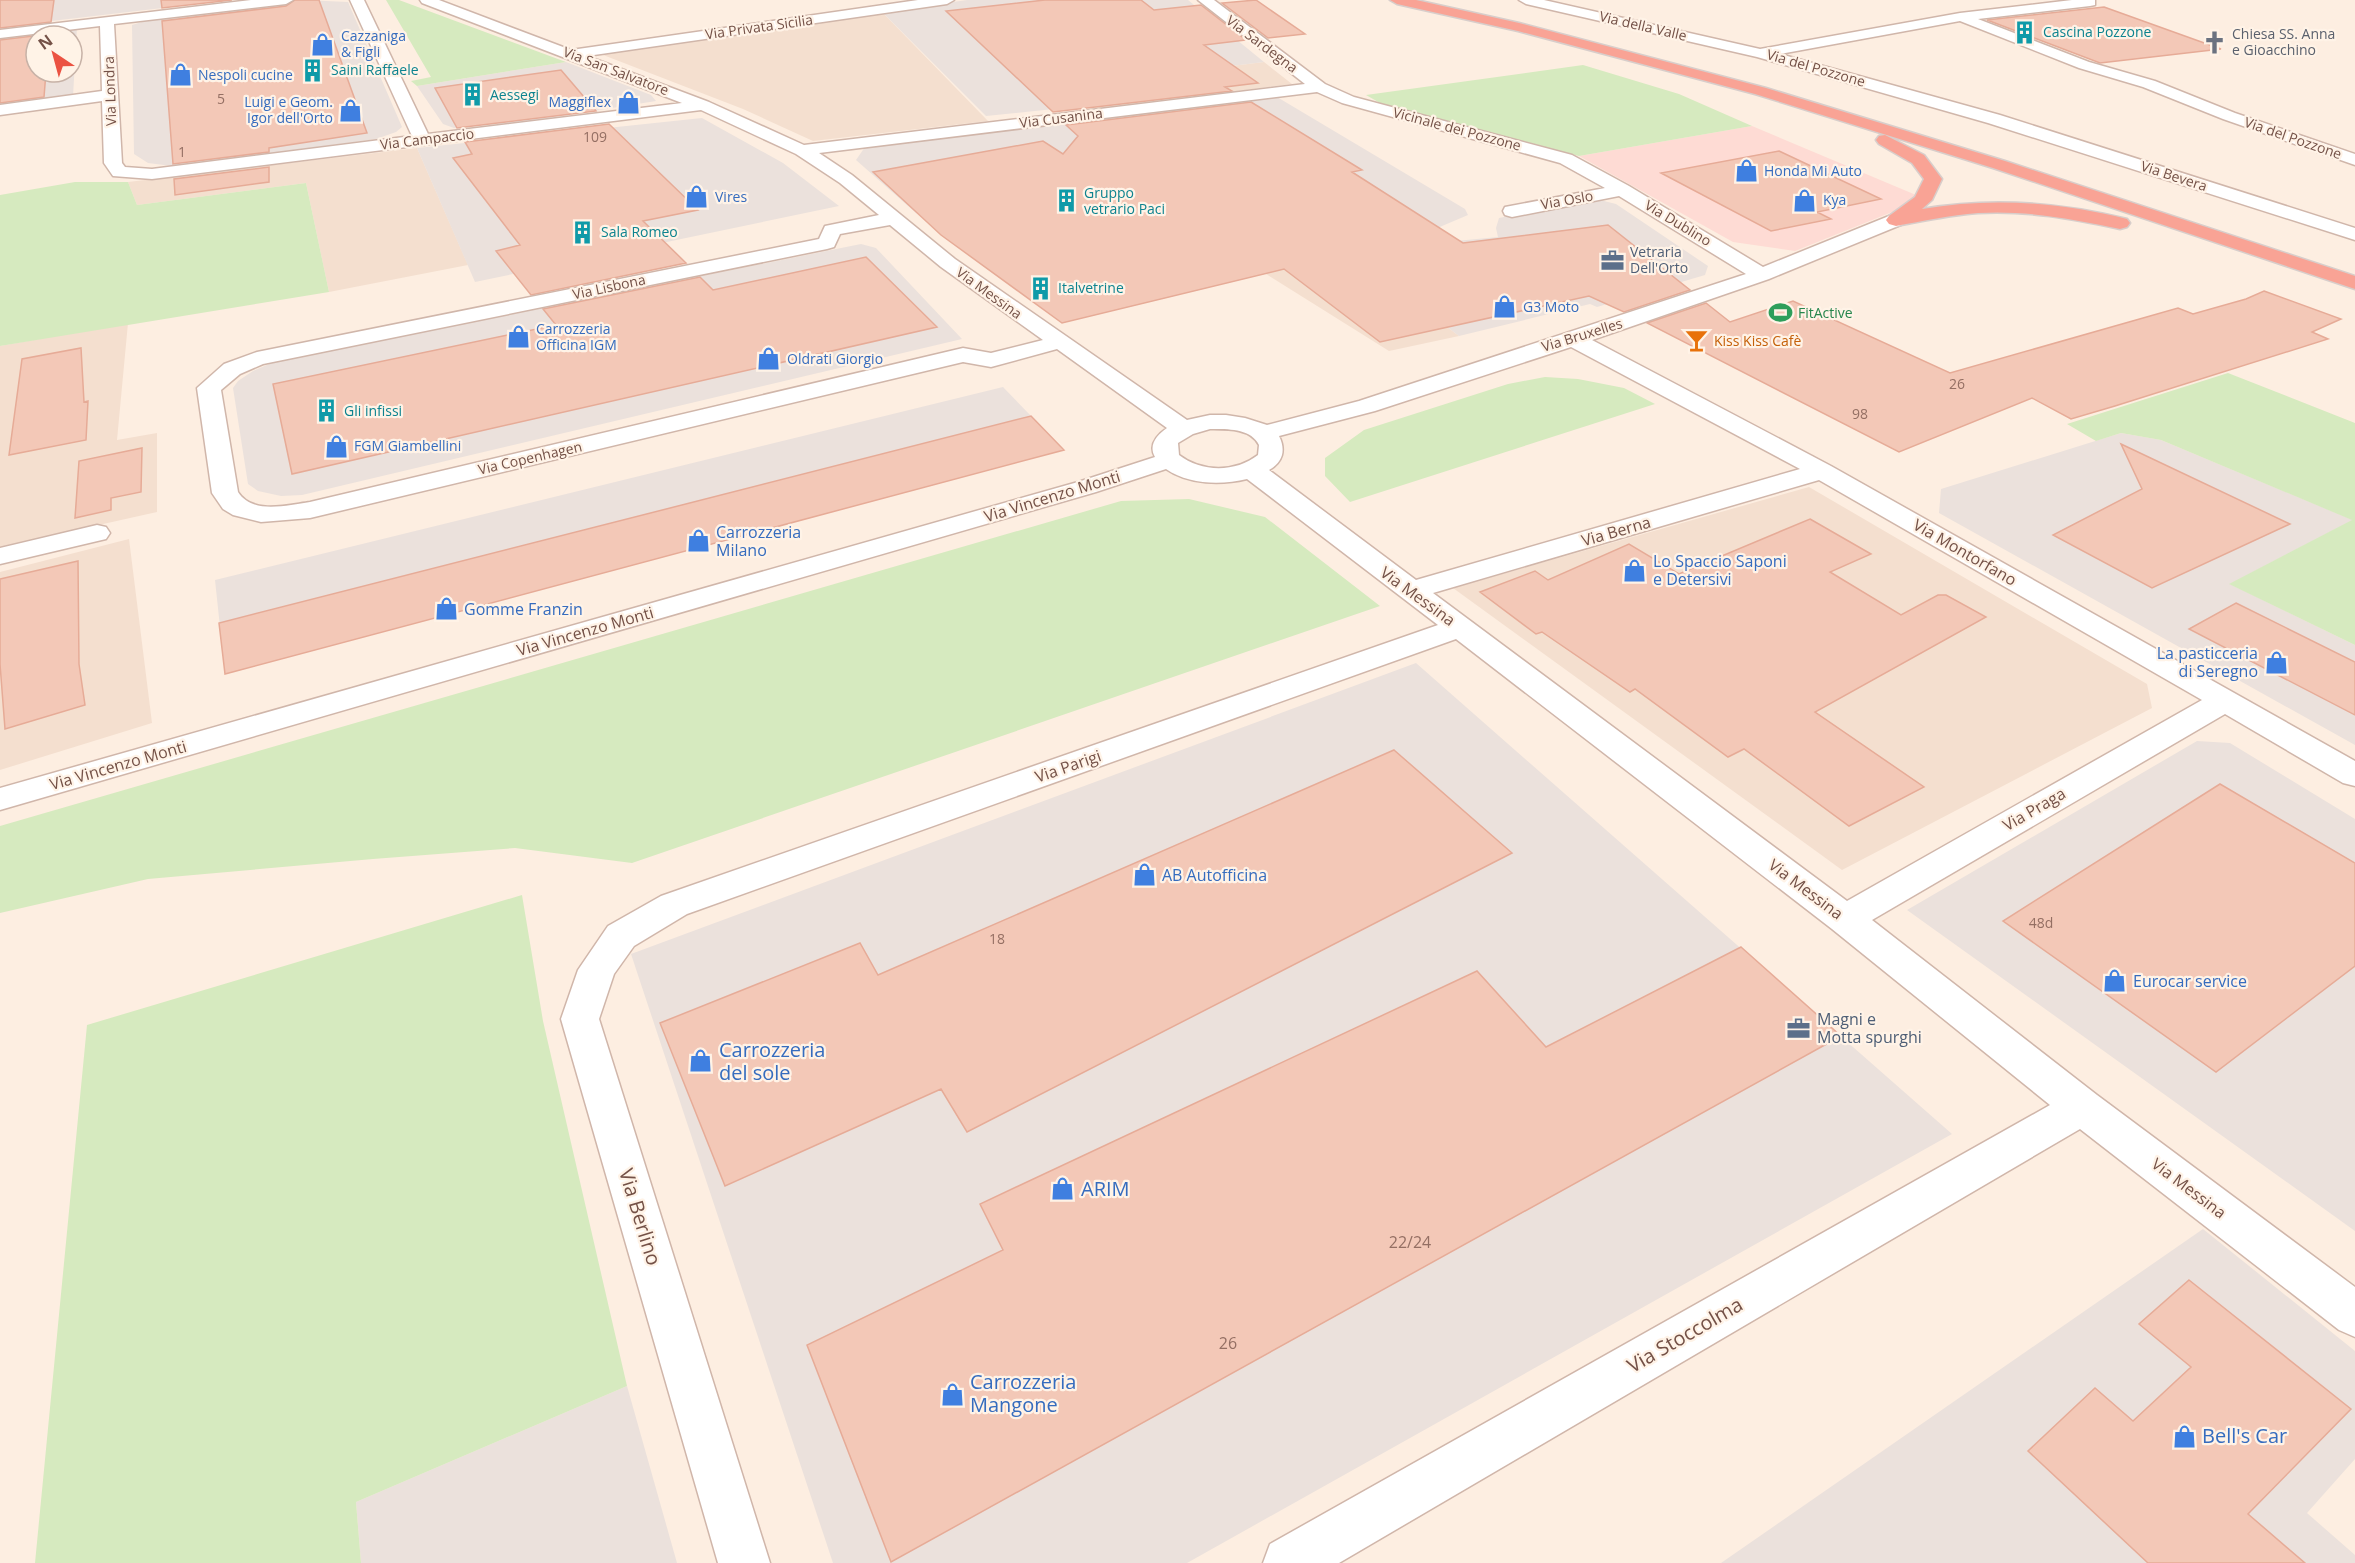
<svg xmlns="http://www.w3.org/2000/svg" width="2355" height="1563" viewBox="0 0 2355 1563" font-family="'Open Sans',sans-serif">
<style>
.residential{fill:#f4dfcf}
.commercial{fill:#fedbd4}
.industrial{fill:#ebe1dc;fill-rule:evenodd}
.green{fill:#d6eabf}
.building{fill:#f3c8b7;stroke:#e6ab97;stroke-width:1.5}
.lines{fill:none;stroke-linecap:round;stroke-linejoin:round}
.minor-casing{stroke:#d0b6aa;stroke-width:3}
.highway-casing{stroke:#d8cecb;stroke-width:3}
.minor{fill:#fff;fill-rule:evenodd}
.highway{fill:#f9a395;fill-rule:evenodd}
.labels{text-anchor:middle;stroke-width:4.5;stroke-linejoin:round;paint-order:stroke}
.far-street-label{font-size:14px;fill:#745147;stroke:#fff3e7}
.far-culture-label{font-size:14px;fill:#0d838f;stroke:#fff3e7;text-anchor:start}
.far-worship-label{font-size:14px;fill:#5b616d;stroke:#fff3e7;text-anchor:start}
.far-shop-label{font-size:14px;fill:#366cbe;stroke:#fff3e7;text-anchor:start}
.number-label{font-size:14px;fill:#946f63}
.far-service-label{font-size:14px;fill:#4e5e75;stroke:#fff3e7;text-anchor:start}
.far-leisure-label{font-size:14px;fill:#27864d;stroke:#fff3e7;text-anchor:start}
.far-food-label{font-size:14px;fill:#c56008;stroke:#fff3e7;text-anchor:start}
.street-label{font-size:16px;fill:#745147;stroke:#fff3e7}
.shop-label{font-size:16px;fill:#366cbe;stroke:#fff3e7;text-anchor:start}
.service-label{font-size:16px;fill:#4e5e75;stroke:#fff3e7;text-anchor:start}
.near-number-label{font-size:16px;fill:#946f63}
.near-shop-label{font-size:20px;fill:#366cbe;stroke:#fff3e7;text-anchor:start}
.near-street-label{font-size:20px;fill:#745147;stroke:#fff3e7}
</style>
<rect width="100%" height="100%" fill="#fdeee1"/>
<path class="residential" d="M882,12L988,121L813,141L743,109L598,53Z
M1264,62L1292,84L1096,109L1077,85Z
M417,148L468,265L329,292L306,183L137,205L128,182Z
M1345,249L1459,336L1389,351L1266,274Z
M128,323L117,440L157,433V512L0,547V346Z
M1809,487L2147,684L2152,708L1842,870L1453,588Z
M129,539L152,723L0,770V572Z"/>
<path class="commercial" d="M1752,126L1916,195L1912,204L1795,251L1733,242L1579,156Z"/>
<path class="industrial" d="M0,0H231L0,27Z
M304,0L348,2L402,127L396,132L376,139L172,166L148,163L134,154L132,25L158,17Z
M967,0H1188L1264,62L1077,85L1092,105L986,116L882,12Z
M77,28L73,96L0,105V38ZM36,36H72V72H36Z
M566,62L651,95L656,101L524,122L454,128L443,124L417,86Z
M1277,97L1465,209L1468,215L1435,229L1456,241L1498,237L1496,228L1499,218L1585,201L1600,200L1616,204L1708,266L1705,275L1597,307L1590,304L1459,336L1345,249L1270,265L1277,271L1062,323L976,261L937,225L916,213L856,160L865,147Z
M702,118L783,163L839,206L475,282L417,148Z
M861,244L876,248L962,339L302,495L281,496L258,491L248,484L233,388L238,381L253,371L274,362Z
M1003,387L1064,450L225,674L215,580Z
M2121,433L2161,440L2353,520L2230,584L2355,645V745L1939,513L1941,489Z
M1416,663L1952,1134L1187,1563H833L631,954Z
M2197,741L2230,743L2355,819V1231L1907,910Z
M2203,1229L2355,1351V1459L2307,1513L2355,1555V1563H1721Z
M627,1386L677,1563H361L356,1502Z"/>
<path class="green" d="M386,0H399L566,62L417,86L411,81L431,77Z
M1583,65L1679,94L1752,126L1579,156L1380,103L1366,95Z
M75,182H128L137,205L306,183L329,292L0,346V195Z
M2228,373L2355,423V645L2229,584L2352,520L2161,440L2121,433L2096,441L2067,424Z
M1545,377L1578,379L1624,388L1655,404L1350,502L1325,476V458L1364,430L1508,384Z
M1189,499L1265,517L1380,606L632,863L515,848L373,859L148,879L0,913V826L1121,501Z
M522,895L543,1021L627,1386L356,1502L361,1563H35L87,1025Z"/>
<path class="building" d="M0,0H54L51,22L0,28Z
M161,0H232L162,8Z
M295,0H319L367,133L269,148V152L173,164L162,21L286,6Z
M1045,0H1141L1154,10L1201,5L1246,40L1204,45L1258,83L1225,87L1232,91L1053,112L946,11Z
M1256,0L1305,34L1268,38L1222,3Z
M2104,7L2221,49L2100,63L1987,20Z
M50,34L36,36V72H46L44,97L0,103V40Z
M561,70L596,111L457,128L435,88Z
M1251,102L1362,170L1352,172L1463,243L1608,225L1690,290L1624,312L1589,296L1380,342L1284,269L1062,323L941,235L873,172L1043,141L1063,154L1078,136L1066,125Z
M609,124L698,210L643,221L686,263L531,295L496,251L520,245L453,158L472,154L465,142Z
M1779,151L1881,199L1817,212L1831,219L1771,231L1661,173Z
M269,167V182L175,195L174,179Z
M866,257L937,327L292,474L273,384L556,325L543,309L700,277L713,290Z
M2264,291L2341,319L2312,332L2328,339L2115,406L2071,419L2032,398L1899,452L1647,323L1706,303L1730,322L1793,301L1950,373L2178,308L2193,314L2246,299Z
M81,348L84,402L88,401L86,440L9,455L22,359Z
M1031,416L1064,450L225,674L219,623Z
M2121,444L2290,524L2152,588L2053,535L2142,489Z
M142,448L141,492L111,498V510L75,518L79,461Z
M1810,519L1871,554L1830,572L1901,615L1938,595H1946L1986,617L1815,712L1924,787L1849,826L1744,749L1728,757L1635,689L1630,692L1542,632L1536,634L1480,592L1535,571L1548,580L1629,544L1679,574Z
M78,561L79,664L85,705L5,729L0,664V579Z
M2236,603L2355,662V715L2189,629Z
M1394,750L1512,853L967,1132L941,1089L725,1186L660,1023L860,943L878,975Z
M2220,784L2355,863V966L2216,1072L2003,921Z
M1741,947L1841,1036L891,1562L807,1345L1003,1250L980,1204L1477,971L1546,1047Z
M2189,1280L2351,1409L2248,1514L2305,1563H2148L2028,1451L2095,1388L2133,1421L2191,1367L2139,1324Z"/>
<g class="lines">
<defs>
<path id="minor" d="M251,0H293L286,4L114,24L122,163L125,167L152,169L412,136L350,0H364L428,134L682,103L422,3L420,0H439L571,50L918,0H954L947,4L587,56L709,102L804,145L1305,84L1198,0H1214L1325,84L1354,97L1572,155L1629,186L1763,267L1889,216H1903L1906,220L1903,224L1769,279L1592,340L1831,466L2355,761V786L2343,783L2225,714L1872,920L2097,1095L2355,1287V1337L2339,1330L2080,1129L1339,1563H1263L1270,1544L2050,1105L1832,929L1456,639L687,914L634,946L614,974L599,1019L770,1563H718L561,1019L578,970L608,926L661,896L1438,625L1247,479C1222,485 1189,485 1166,469L1096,492L0,810V788L1078,482L1155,457C1148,445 1157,435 1167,428L1057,349L991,367L963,362L310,518L261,522L233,515L223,509L212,493L197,388L224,364L257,352L819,239L825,226L879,215L840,183L796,154L701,110L152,179L113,176L104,163L102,101L0,115V105L102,91L100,26L0,38V30ZM1317,92L1342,103L1560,163L1605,188L1505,207L1503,211L1505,215L1512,217L1619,196L1746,274L1359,401L1267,425L1245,418L1226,415H1210L1187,420L955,259L852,175L819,153ZM890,225L941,267L1043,340L991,353L963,348L310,502C287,505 253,515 238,492L221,390L240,374L263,364L827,249L834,247L840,234ZM1571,347L1800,469L1416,580L1269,470C1283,462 1286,450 1279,436L1375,411ZM1210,429C1226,429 1251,428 1259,445L1258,455C1235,473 1201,472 1179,455L1178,443L1193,434ZM1819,480L2202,700L1847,901L1433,593Z
M1519,0H1544L1760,49L1960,13L2072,0H2095V5L2090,6L1978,19L2089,62L2155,81L2235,113L2355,154V165L2223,119L2143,87L2079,68L1960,21L1780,54L2000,115L2355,228V240L1988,123L1757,57L1526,4Z
M97,525L106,527L110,533L106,539L0,564V548Z"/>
<path id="highway" d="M1390,0H1416L1519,23L1766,88L2005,161L2355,276V289L1993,168L1755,94L1518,31L1397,4Z
M1885,135L1924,155L1942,179L1932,200L1922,209C1991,197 2059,202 2127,219L2130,223L2127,227L2120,229C2073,219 2026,210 1978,213C1950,215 1923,221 1896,226L1889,224L1886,220L1889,216L1915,197L1924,179L1912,163L1879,144L1876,140L1879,136Z"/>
</defs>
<use href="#minor" class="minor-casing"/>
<use href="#highway" class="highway-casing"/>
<use href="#minor" class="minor"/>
<use href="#highway" class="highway"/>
</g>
<defs>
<symbol id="building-bare" viewBox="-9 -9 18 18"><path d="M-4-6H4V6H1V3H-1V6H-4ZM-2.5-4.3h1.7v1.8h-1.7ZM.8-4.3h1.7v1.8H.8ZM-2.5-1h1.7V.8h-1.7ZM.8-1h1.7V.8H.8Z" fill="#0f9aa8" stroke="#fff3e7" stroke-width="2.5" paint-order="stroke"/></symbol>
<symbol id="church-bare" viewBox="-9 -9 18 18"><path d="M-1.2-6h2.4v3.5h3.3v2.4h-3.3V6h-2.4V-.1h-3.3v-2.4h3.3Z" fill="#6b7280" stroke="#fff3e7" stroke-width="2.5" paint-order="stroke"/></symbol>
<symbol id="shop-bare" viewBox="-9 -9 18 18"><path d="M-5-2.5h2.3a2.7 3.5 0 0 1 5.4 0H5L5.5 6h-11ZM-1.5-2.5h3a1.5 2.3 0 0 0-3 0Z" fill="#3f7fe0" stroke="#fff3e7" stroke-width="2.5" paint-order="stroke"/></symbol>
<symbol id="office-bare" viewBox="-9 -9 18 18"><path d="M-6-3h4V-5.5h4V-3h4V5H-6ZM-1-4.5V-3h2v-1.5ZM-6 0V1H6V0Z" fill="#5c6f8a" stroke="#fff3e7" stroke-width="2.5" paint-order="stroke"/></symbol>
<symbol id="stadium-bare" viewBox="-9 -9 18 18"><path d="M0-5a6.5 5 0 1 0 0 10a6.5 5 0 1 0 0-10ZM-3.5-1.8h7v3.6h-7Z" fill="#2e9e5b" stroke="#fff3e7" stroke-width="2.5" paint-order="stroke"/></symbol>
<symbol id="bar-bare" viewBox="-9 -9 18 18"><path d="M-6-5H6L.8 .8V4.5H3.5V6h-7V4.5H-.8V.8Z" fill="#e8710a" stroke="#fff3e7" stroke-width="2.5" paint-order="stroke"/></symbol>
</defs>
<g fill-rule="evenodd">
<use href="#building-bare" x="2008" y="16" width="33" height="33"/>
<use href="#church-bare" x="2198" y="26" width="33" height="33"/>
<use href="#shop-bare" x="306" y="28" width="33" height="33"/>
<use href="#building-bare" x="296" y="54" width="33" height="33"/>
<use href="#shop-bare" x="164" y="58" width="33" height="33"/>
<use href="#building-bare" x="456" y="78" width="33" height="33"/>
<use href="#shop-bare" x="612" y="86" width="33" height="33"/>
<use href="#shop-bare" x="334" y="94" width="33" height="33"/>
<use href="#shop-bare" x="1730" y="154" width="33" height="33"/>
<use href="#shop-bare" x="680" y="180" width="33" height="33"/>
<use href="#shop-bare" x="1788" y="184" width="33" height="33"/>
<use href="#building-bare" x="1050" y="184" width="33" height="33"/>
<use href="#building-bare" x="566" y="216" width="33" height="33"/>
<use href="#office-bare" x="1596" y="244" width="33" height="33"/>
<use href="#building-bare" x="1024" y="272" width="33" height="33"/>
<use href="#shop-bare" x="1488" y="290" width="33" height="33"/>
<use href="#stadium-bare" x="1764" y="296" width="33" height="33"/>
<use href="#shop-bare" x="502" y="320" width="33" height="33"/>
<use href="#bar-bare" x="1680" y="324" width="33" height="33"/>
<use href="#shop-bare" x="752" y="342" width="33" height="33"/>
<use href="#building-bare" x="310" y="394" width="33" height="33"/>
<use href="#shop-bare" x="320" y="430" width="33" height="33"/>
<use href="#shop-bare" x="682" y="524" width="33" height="33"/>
<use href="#shop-bare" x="1618" y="554" width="33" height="33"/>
<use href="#shop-bare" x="430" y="592" width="33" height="33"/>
<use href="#shop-bare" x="2260" y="646" width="33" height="33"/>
<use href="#shop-bare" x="1128" y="858" width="33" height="33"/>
<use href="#shop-bare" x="2098" y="964" width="33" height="33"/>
<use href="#office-bare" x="1782" y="1012" width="33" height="33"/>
<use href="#shop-bare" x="684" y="1044" width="33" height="33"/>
<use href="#shop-bare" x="1046" y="1172" width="33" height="33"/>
<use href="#shop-bare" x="936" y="1378" width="33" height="33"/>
<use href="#shop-bare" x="2168" y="1420" width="33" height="33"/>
</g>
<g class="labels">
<g class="far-street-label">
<text transform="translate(1643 26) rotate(13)" y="5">Via della Valle</text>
<text transform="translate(759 27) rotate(-8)" y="5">Via Privata Sicilia</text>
<text transform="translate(1262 44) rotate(37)" y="5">Via Sardegna</text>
<text transform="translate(1816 68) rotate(16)" y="5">Via del Pozzone</text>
<text transform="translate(616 71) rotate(21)" y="5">Via San Salvatore</text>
<text transform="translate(110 91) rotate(-92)" y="5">Via Londra</text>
<text transform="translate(1061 118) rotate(-7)" y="5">Via Cusanina</text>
<text transform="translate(1457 129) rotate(15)" y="5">Vicinale dei Pozzone</text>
<text transform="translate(2293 138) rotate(19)" y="5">Via del Pozzone</text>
<text transform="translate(427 139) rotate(-7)" y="5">Via Campaccio</text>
<text transform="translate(2174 176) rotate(18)" y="5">Via Bevera</text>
<text transform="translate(1567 200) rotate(-10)" y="5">Via Oslo</text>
<text transform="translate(1678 223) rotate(31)" y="5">Via Dublino</text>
<text transform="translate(609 287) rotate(-12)" y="5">Via Lisbona</text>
<text transform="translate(989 293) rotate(36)" y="5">Via Messina</text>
<text transform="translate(1582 335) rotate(-17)" y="5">Via Bruxelles</text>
<text transform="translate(530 458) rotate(-13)" y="5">Via Copenhagen</text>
</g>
<g class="far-culture-label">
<text x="2043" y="37">Cascina Pozzone</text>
<text x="331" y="75">Saini Raffaele</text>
<text x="490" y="100">Aessegi</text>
<text x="1084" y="198">Gruppo<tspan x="1084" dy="16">vetrario Paci</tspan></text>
<text x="601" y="237">Sala Romeo</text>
<text x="1058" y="293">Italvetrine</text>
<text x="344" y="416">Gli infissi</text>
</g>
<g class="far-worship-label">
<text x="2232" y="39">Chiesa SS. Anna<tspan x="2232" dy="16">e Gioacchino</tspan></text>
</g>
<g class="far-shop-label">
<text x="341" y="41">Cazzaniga<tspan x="341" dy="16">&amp; Figli</tspan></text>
<text x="198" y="80">Nespoli cucine</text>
<text x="333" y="107" text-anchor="end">Luigi e Geom.<tspan x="333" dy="16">Igor dell'Orto</tspan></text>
<text x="611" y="107" text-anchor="end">Maggiflex</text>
<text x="1764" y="176">Honda Mi Auto</text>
<text x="715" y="202">Vires</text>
<text x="1823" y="205">Kya</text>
<text x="1523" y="312">G3 Moto</text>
<text x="536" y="334">Carrozzeria<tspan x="536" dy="16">Officina IGM</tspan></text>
<text x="787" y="364">Oldrati Giorgio</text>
<text x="354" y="451">FGM Giambellini</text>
</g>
<g class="number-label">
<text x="221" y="104">5</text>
<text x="595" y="142">109</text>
<text x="182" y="157">1</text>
<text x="1957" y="389">26</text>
<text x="1860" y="419">98</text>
<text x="2041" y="928">48d</text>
<text x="997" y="944">18</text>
</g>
<g class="far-service-label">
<text x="1630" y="257">Vetraria<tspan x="1630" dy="16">Dell'Orto</tspan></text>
</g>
<g class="far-leisure-label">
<text x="1798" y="318">FitActive</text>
</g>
<g class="far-food-label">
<text x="1714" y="346">Kiss Kiss Cafè</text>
</g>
<g class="street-label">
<text transform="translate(1052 496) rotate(-17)" y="6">Via Vincenzo Monti</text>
<text transform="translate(1616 531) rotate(-16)" y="6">Via Berna</text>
<text transform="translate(1965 552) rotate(30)" y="6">Via Montorfano</text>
<text transform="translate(1418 596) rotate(36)" y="6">Via Messina</text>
<text transform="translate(585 631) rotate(-16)" y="6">Via Vincenzo Monti</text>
<text transform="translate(118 765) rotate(-16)" y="6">Via Vincenzo Monti</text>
<text transform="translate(1068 766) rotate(-19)" y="6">Via Parigi</text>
<text transform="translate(2034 809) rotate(-30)" y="6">Via Praga</text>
<text transform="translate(1806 889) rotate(37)" y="6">Via Messina</text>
<text transform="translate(2189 1188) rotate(37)" y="6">Via Messina</text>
</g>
<g class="shop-label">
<text x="716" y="538">Carrozzeria<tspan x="716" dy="18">Milano</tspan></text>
<text x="1653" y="567">Lo Spaccio Saponi<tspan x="1653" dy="18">e Detersivi</tspan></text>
<text x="464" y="615">Gomme Franzin</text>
<text x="2258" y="659" text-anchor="end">La pasticceria<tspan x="2258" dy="18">di Seregno</tspan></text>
<text x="1162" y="881">AB Autofficina</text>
<text x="2133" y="987">Eurocar service</text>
</g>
<g class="service-label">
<text x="1817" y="1025">Magni e<tspan x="1817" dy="18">Motta spurghi</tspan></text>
</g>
<g class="near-number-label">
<text x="1410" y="1248">22/24</text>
<text x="1228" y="1349">26</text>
</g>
<g class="near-shop-label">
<text x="719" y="1057">Carrozzeria<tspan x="719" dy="23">del sole</tspan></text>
<text x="1081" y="1196">ARIM</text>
<text x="970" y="1389">Carrozzeria<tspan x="970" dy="23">Mangone</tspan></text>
<text x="2202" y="1443">Bell's Car</text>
</g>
<g class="near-street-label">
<text transform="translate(640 1217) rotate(73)" y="7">Via Berlino</text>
<text transform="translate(1685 1335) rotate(-30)" y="7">Via Stoccolma</text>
</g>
</g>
<g transform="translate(54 54) rotate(324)"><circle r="28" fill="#fff3e7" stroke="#c7b2a7" stroke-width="1.5"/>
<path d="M0-4.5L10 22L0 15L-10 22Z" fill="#eb5242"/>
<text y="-9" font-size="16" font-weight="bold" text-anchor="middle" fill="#745147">N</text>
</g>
</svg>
